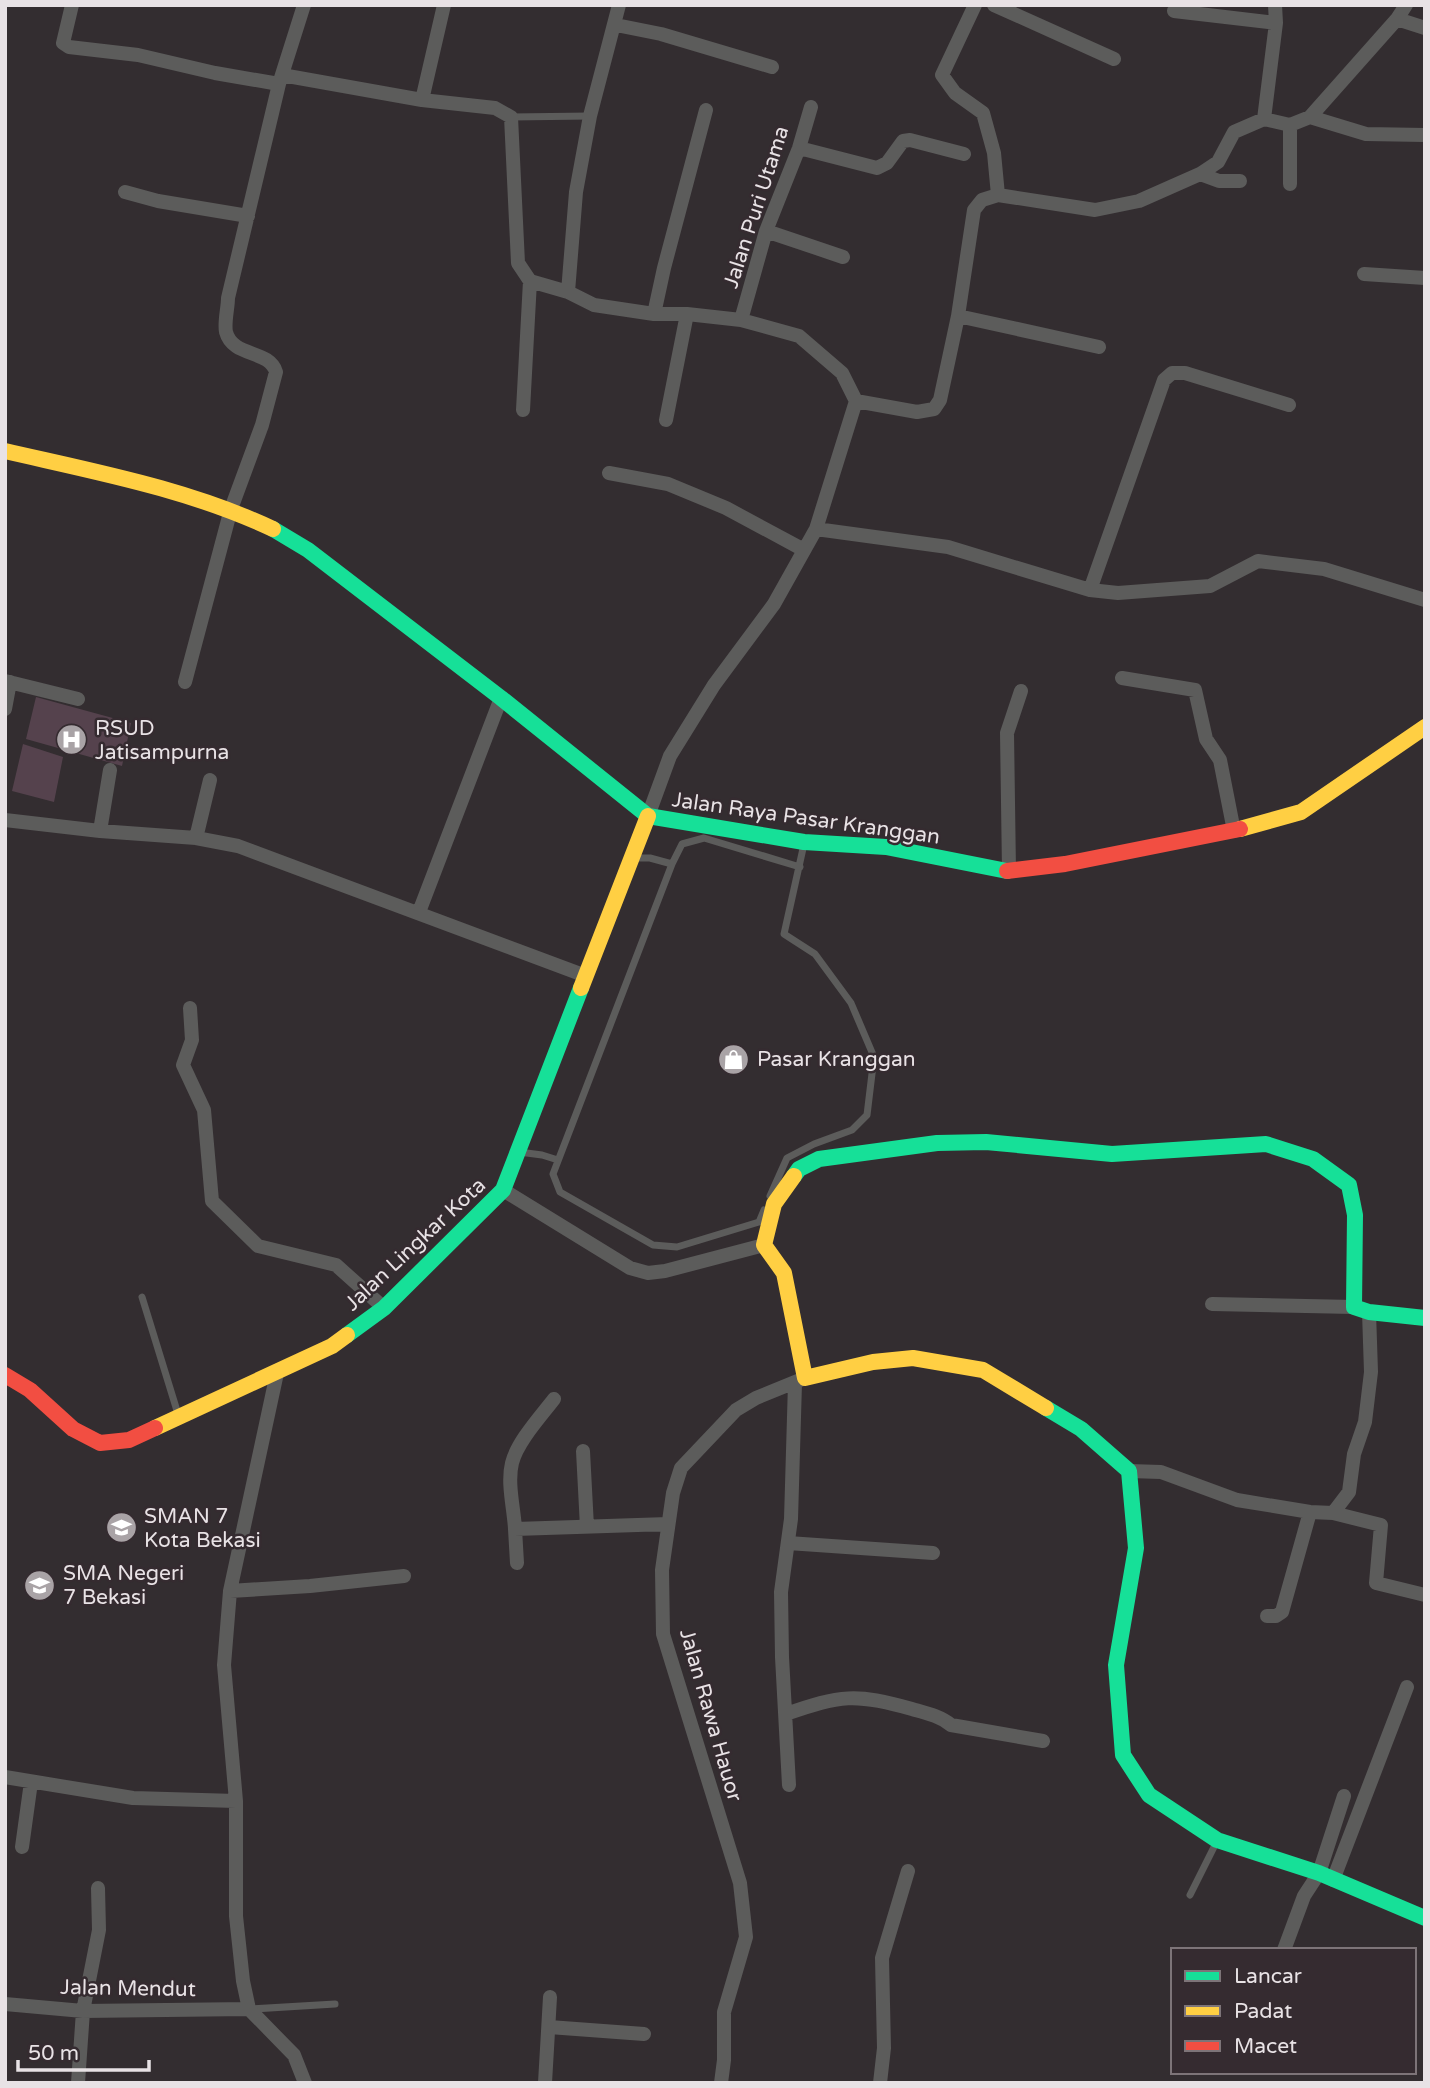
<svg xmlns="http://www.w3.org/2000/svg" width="1430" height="2088" viewBox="0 0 1430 2088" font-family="'Varela Round',sans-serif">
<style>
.building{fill:#55424d}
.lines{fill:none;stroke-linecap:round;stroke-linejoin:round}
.lane{stroke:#5c5c5b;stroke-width:7}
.street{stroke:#5c5c5b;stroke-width:14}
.fast{stroke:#16e098;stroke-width:16}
.slow{stroke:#ffcf43;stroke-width:16}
.jam{stroke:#f24e42;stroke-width:16}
.labels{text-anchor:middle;stroke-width:5;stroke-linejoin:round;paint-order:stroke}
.street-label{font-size:21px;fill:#e8e2e5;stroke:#352b30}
.poi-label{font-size:21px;fill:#e8e2e5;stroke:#352b30;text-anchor:start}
</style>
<rect width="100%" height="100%" fill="#332d30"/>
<path class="building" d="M36,697L131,723L122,766L26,739Z
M23,744L63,757L54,802L12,791Z"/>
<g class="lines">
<path class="lane" d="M511,117L590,116
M635,858H650L672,864
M519,1152L542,1155L558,1160
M770,1196L787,1158L814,1144L852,1130L867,1115L874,1057L851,1003L815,954L784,934L804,844
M764,1210L759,1222L677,1247L653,1245L560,1192L553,1174L672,864L682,844L704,838L800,867
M142,1297L178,1414
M1190,1895L1217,1841
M252,2009L335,2004"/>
<path class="street" d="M72,5L63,43L69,47L138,55L215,73L279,84
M975,5L942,75L955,93L983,113L994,153L998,195
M994,5L1114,59
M1174,11L1276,23
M1397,19L1425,28
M616,25L661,34L772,67
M282,75L422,100L495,108L511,117L518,263L530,281L568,292L594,305L654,314H687L741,320L799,336L842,373L856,401L816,529L774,604L714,685L670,756L648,816
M422,100L444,5
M1310,117L1366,134L1425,135
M1264,119L1276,23L1275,5
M799,148L877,168L887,163L903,141L910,140L964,154
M1200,174L1219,181H1240
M1290,184V125
M125,192L158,201L248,216
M766,231L843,257
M1364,274L1425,278
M568,292L576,192L590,116L619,5
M654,314L664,268L706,110
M958,316L1099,347
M741,320L766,231L799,148L811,107
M856,401L917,412L934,409L940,400L958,316L974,210L982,200L998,195L1095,210L1139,201L1200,174L1218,162L1234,132L1264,119L1290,125L1310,117L1397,19L1406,5
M523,410L530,281
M666,420L687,314
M609,473L668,484L726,508L804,550
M816,529L948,547L1090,590L1118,593L1210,586L1258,561L1324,569L1425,600
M1090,590L1164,380L1172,373H1185L1289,405
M1122,678L1195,690L1206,739L1220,760L1234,831
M5,681L78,699
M185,682L231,509L262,425L276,372C269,349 233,358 226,332C224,322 228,308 228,298L279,84L304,5
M5,709L10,682
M5,820L100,831L196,838L238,846L586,976
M100,831L110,770
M196,838L210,780
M1009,871L1007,733L1021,691
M419,912L501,698
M190,1008L192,1040L183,1065L204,1110L212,1201L258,1246L336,1265L384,1308
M503,1190L630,1268L648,1273L665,1271L764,1245
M1212,1304L1354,1307
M277,1373L230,1591L224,1665L236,1801V1916L243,1981L249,2009L294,2055L305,2083
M554,1399C541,1416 517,1442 512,1463C507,1483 514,1509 515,1529L668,1524
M583,1451L587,1527
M1129,1471L1161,1472L1237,1500L1310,1512L1333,1513L1381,1525L1376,1583L1425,1595
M1333,1513L1349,1492L1354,1454L1365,1422L1371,1372L1369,1312
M515,1529L517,1563
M788,1543L933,1553
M230,1591L310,1586L404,1576
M1267,1616H1276L1282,1612L1310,1512
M786,1714C840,1695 856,1693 912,1709C926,1713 940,1716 951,1725L1043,1741
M5,1777L133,1798L236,1801
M789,1785L782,1657L781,1592L791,1519L795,1383
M22,1847L31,1782
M1333,1880L1407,1687
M1284,1950L1304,1896L1319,1873L1344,1796
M5,2004L83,2011L249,2009
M549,2027L644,2034
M78,2083L83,2011L99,1930L98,1888
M545,2083L550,1997
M721,2083L724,2060V2012L746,1937L740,1883L663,1634L662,1570L673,1493L681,1468L736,1410L756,1398L805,1378
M880,2083L884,2048L882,1958L908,1871"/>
<path class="fast" d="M273,529L308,550L501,698L648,816L804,842L886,847L1007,871
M794,1176L799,1169L819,1159L937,1143L986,1142L1112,1154L1266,1144L1313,1159L1349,1185L1355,1215L1354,1307L1369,1312L1425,1318
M347,1335L384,1308L503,1190L581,988
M1046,1408L1081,1429L1129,1471L1136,1548L1116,1665L1123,1755L1149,1795L1217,1840L1319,1873L1425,1918"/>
<path class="slow" d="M5,451C96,472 188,489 273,529
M1240,829L1301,812L1425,727
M581,988L648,816
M794,1176L774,1204L764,1245L784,1273L805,1378L873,1362L913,1358L983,1370L1046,1408
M155,1428L332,1346L347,1335"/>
<path class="jam" d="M1007,871L1065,864L1240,829
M5,1375L30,1390L73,1429L100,1443L129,1440L155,1428"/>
</g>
<defs>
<symbol id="hospital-disc" viewBox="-11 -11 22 22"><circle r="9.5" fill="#a9a3a6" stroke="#352b30"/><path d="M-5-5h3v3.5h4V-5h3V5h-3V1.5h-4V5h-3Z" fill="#fff"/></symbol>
<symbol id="shop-disc" viewBox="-11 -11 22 22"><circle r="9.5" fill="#a9a3a6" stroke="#352b30"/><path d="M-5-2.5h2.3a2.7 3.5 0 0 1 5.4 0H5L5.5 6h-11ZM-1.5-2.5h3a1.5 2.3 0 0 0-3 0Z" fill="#fff"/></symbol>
<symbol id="school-disc" viewBox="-11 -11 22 22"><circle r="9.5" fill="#a9a3a6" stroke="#352b30"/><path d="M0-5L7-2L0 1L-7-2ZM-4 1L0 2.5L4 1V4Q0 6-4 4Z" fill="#fff"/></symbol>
</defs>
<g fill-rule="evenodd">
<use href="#hospital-disc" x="54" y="722" width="35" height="35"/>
<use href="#shop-disc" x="716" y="1042" width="35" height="35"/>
<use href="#school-disc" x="104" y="1510" width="35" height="35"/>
<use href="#school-disc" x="22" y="1568" width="35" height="35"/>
</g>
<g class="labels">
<g class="street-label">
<text transform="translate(756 207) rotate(-72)" y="7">Jalan Puri Utama</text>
<text transform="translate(806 818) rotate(8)" y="7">Jalan Raya Pasar Kranggan</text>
<text transform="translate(415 1244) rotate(-43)" y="7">Jalan Lingkar Kota</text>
<text transform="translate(711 1715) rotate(74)" y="7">Jalan Rawa Hauor</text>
<text transform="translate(128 1988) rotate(1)" y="7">Jalan Mendut</text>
</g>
<g class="poi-label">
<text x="95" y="735">RSUD<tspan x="95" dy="24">Jatisampurna</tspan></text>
<text x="757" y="1066">Pasar Kranggan</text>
<text x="144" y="1523">SMAN 7<tspan x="144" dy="24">Kota Bekasi</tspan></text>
<text x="63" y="1580">SMA Negeri<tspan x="63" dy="24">7 Bekasi</tspan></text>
</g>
</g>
<rect width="1430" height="2088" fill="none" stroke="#e8e2e5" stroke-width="14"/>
<rect x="1171" y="1948" width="245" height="126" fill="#352b30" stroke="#7d7478" stroke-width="2"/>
<rect x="1185" y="1971" width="35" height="10" fill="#16e098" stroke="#7d7478" stroke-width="2"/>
<text x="1234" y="1983" font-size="21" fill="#e8e2e5">Lancar</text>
<rect x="1185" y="2006" width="35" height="10" fill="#ffcf43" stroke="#7d7478" stroke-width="2"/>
<text x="1234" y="2018" font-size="21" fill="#e8e2e5">Padat</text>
<rect x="1185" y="2041" width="35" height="10" fill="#f24e42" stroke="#7d7478" stroke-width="2"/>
<text x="1234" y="2053" font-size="21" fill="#e8e2e5">Macet</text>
<path d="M18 2060v10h131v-10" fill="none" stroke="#e8e2e5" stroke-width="3.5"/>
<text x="28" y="2060" font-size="21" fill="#e8e2e5" stroke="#352b30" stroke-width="5" paint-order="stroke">50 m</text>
</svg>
